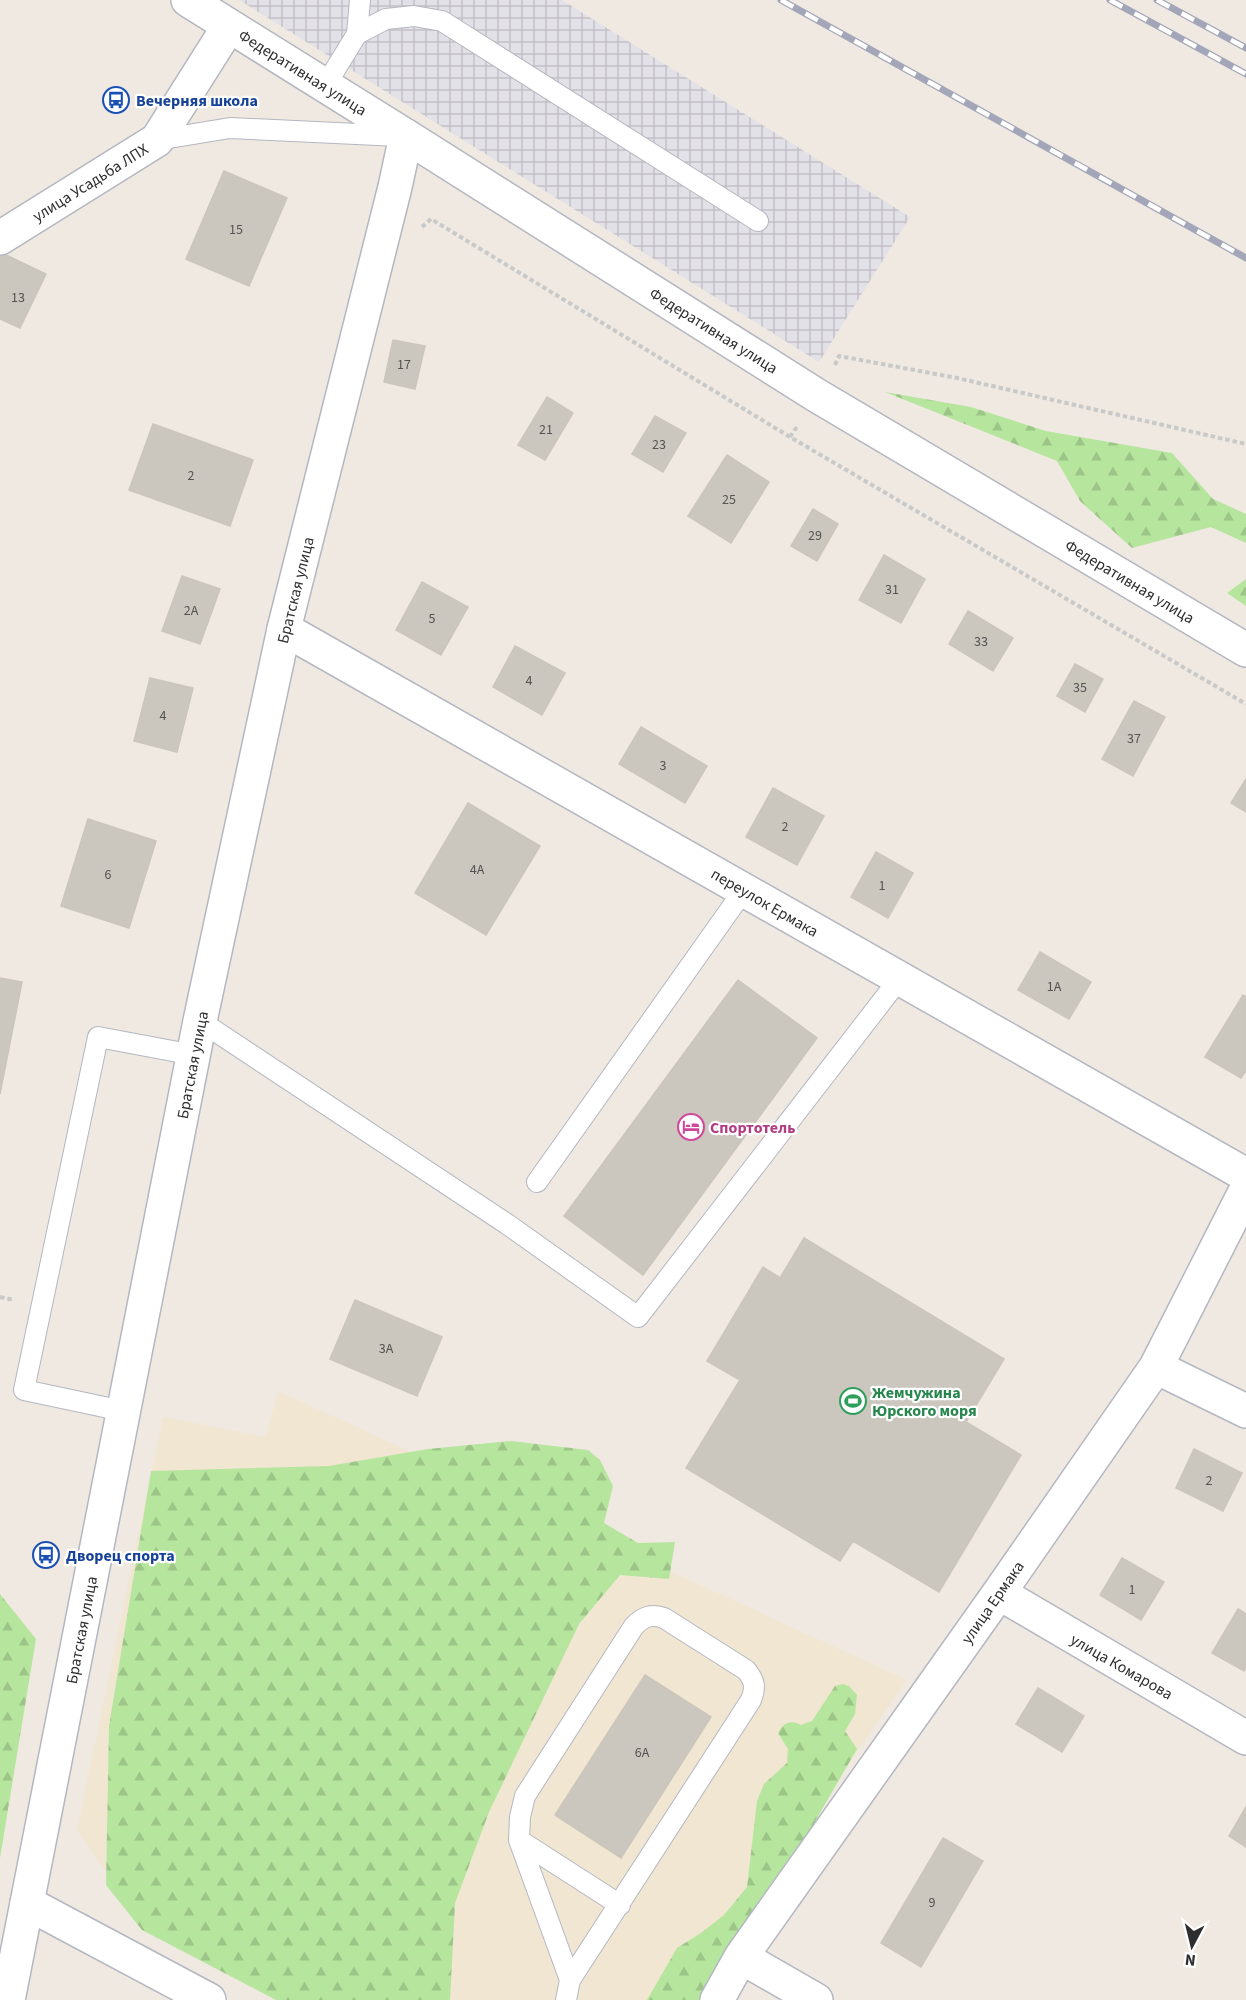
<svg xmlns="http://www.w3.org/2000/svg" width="1246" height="2000" viewBox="0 0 1246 2000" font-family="'Source Sans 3',sans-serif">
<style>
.industrial{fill:url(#industrial-grid)}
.education{fill:#f0e6d1}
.forest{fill:url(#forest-firs)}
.building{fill:#cbc7bf;stroke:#cbc5ba;stroke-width:1.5}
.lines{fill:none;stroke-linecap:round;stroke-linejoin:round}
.service-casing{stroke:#b4b7c1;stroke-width:22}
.minor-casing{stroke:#b4b7c1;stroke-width:36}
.tertiary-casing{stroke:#b4b7c1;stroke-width:36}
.path{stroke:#c9c9c9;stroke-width:4;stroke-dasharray:4.5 3;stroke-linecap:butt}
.service{stroke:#fff;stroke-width:20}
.minor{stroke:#fff;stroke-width:33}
.tertiary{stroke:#fff;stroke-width:33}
.rail-casing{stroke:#a3a6b8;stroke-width:7}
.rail{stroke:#fff;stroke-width:4.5;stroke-dasharray:14;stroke-linecap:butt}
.labels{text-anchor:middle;stroke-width:4.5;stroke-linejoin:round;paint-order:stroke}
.number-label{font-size:14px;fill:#555452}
.street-label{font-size:16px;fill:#2e2e2e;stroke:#fff}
.transit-label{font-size:16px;font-weight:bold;fill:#164399;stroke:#fff;text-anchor:start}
.hotel-label{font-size:16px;font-weight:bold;fill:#b23c85;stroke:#fff;text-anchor:start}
.leisure-label{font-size:16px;font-weight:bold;fill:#27864d;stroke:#fff;text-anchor:start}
</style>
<defs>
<pattern id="industrial-grid" width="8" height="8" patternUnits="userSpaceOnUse" patternTransform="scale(1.5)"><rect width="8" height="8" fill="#e3e1e8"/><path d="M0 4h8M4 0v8" fill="none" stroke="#c3c1c7"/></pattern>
<pattern id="forest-firs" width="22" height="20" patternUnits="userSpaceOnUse" patternTransform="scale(1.5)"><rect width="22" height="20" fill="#b6e59e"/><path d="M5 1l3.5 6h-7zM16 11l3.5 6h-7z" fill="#9dc588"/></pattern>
</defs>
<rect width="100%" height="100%" fill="#efe9e1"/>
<path class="industrial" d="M239,0H562L910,217L819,362Z"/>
<path class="education" d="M278,1391L907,1680L684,2000H291L138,1919L77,1830L163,1417L266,1437Z"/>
<path class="forest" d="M885,392L971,407L1046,431L1172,453L1213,499L1246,514V543L1211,527L1132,548L1080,501L1057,461Z
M1246,579V606L1227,593Z
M511,1441L588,1450L600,1460L613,1486L604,1523L638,1543L675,1542L669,1579L620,1575L579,1624L489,1812L455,1903L450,2000H276L142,1930L106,1885L109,1726L151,1471L329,1466L428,1449Z
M0,1594L36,1639L0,1858Z
M843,1684L849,1686L857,1695L855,1714L845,1731L857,1749L810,1830L785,1921L704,2000H647L677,1948L701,1933L724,1915L747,1887L757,1801L764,1784L787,1763L788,1749L778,1733C783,1723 790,1719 801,1725L812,1721L835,1686Z"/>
<path class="building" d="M224,171L287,198L249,286L186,259Z
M2,253L46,274L20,328L0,319V257Z
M393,340L425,346L415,389L384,382Z
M547,397L573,413L545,460L518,445Z
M655,416L686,433L663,472L632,454Z
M153,424L253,460L230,526L129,490Z
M727,455L769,482L731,543L688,516Z
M813,509L838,524L817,561L791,546Z
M884,555L925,579L901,623L859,600Z
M182,576L220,589L200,644L162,631Z
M422,582L468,607L441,655L396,630Z
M968,611L1013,638L993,671L949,644Z
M515,646L565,673L542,715L493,687Z
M1075,664L1103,679L1085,712L1057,696Z
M150,678L193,688L177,752L134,741Z
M1134,701L1165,717L1133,776L1102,759Z
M641,727L707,766L685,803L619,764Z
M1246,779V812L1231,803Z
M773,788L824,816L797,865L746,837Z
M468,803L540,846L486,935L415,893Z
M88,819L156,841L129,928L61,906Z
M876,852L913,873L888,918L851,897Z
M1040,952L1091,982L1069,1019L1018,990Z
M0,978L22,982L0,1094Z
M738,980L817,1038L643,1275L564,1216Z
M1243,995L1246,997V1071L1241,1078L1205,1057Z
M804,1238L1004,1359L966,1422L1021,1455L939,1592L853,1541L840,1561L686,1468L740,1380L707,1361L763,1267L780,1278Z
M355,1300L442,1337L417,1396L330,1359Z
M1194,1449L1242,1473L1223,1511L1176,1488Z
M1122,1558L1164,1582L1141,1620L1100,1595Z
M1238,1609L1246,1614V1667L1244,1671L1212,1653Z
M645,1675L711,1717L621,1858L555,1815Z
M1038,1688L1084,1716L1062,1752L1016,1724Z
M1246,1807V1847L1229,1836Z
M943,1838L983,1861L921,1967L881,1943Z"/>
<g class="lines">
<defs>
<path id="service" d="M357,34L360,0
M325,86L357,34L386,19L414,16L442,21L758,221
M157,140L230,128L399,136
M200,1021L507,1224L638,1317L900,978
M537,1182L744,890
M123,1411L24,1390L98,1037L194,1055
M519,1840L620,1905
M566,2000L570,1980L751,1700C756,1687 755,1681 746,1670L664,1618C651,1614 644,1616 634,1626L525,1796L520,1817L519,1840L570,1980"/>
<path id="minor" d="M188,0L406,136
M0,238L157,140L229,26
M284,629L1246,1175
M1156,1367L1246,1411
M999,1593L1246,1738
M27,1903L209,2000
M741,1957L816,2000
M717,2000L741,1957L999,1593L1156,1367L1246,1190"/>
<path id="tertiary" d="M8,2000L200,1021L284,629L395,187L406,136L816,395L1246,650"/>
</defs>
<use href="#service" class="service-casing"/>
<use href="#minor" class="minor-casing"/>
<use href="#tertiary" class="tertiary-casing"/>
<path class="path" d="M422,227L431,219L790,437L1246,704
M835,365L839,356L957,378L1246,444
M790,437L798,425
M0,1297L14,1300"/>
<use href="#service" class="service"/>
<use href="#minor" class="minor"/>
<use href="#tertiary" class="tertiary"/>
<defs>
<path id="rail" d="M781,0L1246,258
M1110,0L1246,74
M1157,0L1246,48"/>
</defs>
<use href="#rail" class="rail-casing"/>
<use href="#rail" class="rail"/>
</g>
<defs>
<symbol id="bus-ring" viewBox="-11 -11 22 22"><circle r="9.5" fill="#fff" stroke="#1a4fb4" stroke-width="1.5"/><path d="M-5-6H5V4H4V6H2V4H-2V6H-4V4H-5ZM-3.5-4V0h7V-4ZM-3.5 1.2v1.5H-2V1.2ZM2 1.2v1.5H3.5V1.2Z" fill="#1a4fb4"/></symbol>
<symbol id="hotel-ring" viewBox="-11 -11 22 22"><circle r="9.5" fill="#fff" stroke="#d1479c" stroke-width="1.5"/><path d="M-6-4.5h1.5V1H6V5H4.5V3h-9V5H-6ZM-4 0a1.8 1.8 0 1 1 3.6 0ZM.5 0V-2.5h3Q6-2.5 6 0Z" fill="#d1479c"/></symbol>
<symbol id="stadium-ring" viewBox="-11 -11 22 22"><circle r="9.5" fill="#fff" stroke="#2e9e5b" stroke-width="1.5"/><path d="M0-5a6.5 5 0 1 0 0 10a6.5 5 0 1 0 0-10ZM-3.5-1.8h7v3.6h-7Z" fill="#2e9e5b"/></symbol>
</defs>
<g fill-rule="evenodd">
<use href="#bus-ring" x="101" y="85" width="30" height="30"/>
<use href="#hotel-ring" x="676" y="1112" width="30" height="30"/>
<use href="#stadium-ring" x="838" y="1386" width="30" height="30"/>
<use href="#bus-ring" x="31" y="1540" width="30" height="30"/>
</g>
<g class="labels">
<g class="number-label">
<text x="236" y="234">15</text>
<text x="18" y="302">13</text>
<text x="404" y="369">17</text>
<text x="546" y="434">21</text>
<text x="659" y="449">23</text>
<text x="191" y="480">2</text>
<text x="729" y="504">25</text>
<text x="815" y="540">29</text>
<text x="892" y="594">31</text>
<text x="191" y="615">2А</text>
<text x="432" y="623">5</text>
<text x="981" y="646">33</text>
<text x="529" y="685">4</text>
<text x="1080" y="692">35</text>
<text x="163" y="720">4</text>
<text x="1134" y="743">37</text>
<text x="663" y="770">3</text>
<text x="785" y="831">2</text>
<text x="477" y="874">4А</text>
<text x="108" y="879">6</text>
<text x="882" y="890">1</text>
<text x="1054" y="991">1А</text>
<text x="386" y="1353">3А</text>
<text x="1209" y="1485">2</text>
<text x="1132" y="1594">1</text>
<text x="642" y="1757">6А</text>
<text x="932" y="1907">9</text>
</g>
<g class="street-label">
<text transform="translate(303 72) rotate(32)" y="6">Федеративная улица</text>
<text transform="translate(90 182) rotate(-32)" y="6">улица Усадьба ЛПХ</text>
<text transform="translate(714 330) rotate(32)" y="6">Федеративная улица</text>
<text transform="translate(1130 581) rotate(31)" y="6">Федеративная улица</text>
<text transform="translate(295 590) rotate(-76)" y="6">Братская улица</text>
<text transform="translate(765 902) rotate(30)" y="6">переулок Ермака</text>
<text transform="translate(192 1065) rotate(-79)" y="6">Братская улица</text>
<text transform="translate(992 1602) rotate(-55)" y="6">улица Ермака</text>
<text transform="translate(81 1630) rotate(-79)" y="6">Братская улица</text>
<text transform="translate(1122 1666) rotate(30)" y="6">улица Комарова</text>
</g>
<g class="transit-label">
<text x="136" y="106">Вечерняя школа</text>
<text x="66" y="1561">Дворец спорта</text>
</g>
<g class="hotel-label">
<text x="710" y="1133">Спортотель</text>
</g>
<g class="leisure-label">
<text x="872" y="1398">Жемчужина<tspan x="872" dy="18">Юрского моря</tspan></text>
</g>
</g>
<g transform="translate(1192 1946) rotate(187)" stroke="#ffffff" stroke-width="4.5" paint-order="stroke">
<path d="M0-4.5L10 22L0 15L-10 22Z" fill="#2e2e2e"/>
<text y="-9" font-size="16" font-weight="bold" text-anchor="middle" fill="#2e2e2e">N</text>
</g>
</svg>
